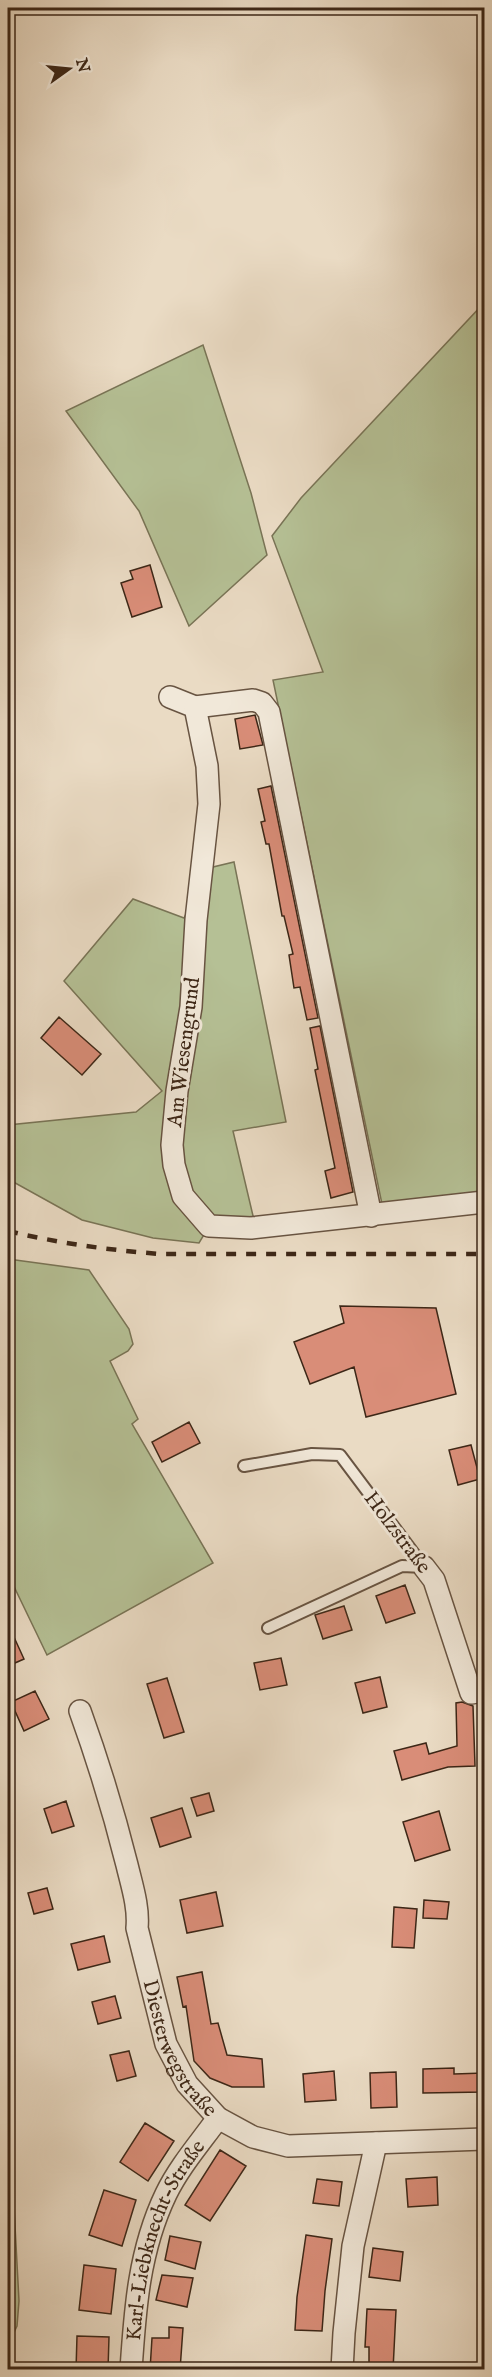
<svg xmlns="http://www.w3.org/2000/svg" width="492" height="2377" viewBox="0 0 492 2377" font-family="'IM FELL English',serif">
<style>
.green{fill:#b5c095;stroke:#797456;stroke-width:1.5}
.building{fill:#d98d78;stroke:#3d2717;stroke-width:1.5}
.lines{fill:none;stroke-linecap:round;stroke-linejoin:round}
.service-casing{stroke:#685442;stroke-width:14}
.minor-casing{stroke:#685442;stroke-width:24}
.service{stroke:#f1e8d9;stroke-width:10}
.minor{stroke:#f1e8d9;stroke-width:21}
.rail{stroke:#3d2717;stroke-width:4.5;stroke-dasharray:10 10;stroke-linecap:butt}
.labels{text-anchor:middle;stroke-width:6;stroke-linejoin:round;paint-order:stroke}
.street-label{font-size:21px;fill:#3d2717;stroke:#f1e8d9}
</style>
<rect width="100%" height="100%" fill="#eadbc4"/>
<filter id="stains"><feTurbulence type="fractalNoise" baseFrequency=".00333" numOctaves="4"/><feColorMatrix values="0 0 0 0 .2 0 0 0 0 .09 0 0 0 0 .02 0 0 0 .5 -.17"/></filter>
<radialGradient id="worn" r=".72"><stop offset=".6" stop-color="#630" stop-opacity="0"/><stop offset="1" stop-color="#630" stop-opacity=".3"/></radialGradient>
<path class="green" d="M484,303V1197L382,1204L273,680L323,672L272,536L301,498Z
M203,345L251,493L267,555L189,626L139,511L66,411Z
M234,862L286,1122L233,1131L254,1220L214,1218L199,1243L153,1238L82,1220L8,1179V1125L136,1112L162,1091L64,981L133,899L184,918L209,868Z
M8,1259L89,1270L129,1329L133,1344L128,1351L110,1361L138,1419L132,1424L213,1563L47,1655L8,1574Z
M8,2094L19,2301L17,2326L8,2345Z"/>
<path class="building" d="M150,565L162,607L132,617L121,583L133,579L130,571Z
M255,715L263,745L240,749L235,719Z
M271,786L318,1018L307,1020L300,987L294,988L289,955L293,954L284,916H282L269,844H266L261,822L265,821L258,789Z
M59,1017L101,1054L82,1075L41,1038Z
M320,1026L353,1192L331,1198L325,1171L335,1168L315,1070L318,1069L310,1028Z
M340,1306L436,1308L456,1394L366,1417L354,1367L310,1384L294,1342L344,1323Z
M189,1422L200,1443L162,1462L152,1442Z
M471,1445L480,1479L458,1485L449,1450Z
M405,1585L415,1613L386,1623L376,1596Z
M344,1606L352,1630L323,1639L315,1615Z
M8,1624L24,1659L8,1666Z
M281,1658L287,1685L260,1690L254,1663Z
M380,1677L387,1707L363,1713L355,1683Z
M167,1678L184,1732L164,1738L147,1684Z
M35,1691L49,1719L24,1731L11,1702Z
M462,1702L473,1706L475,1766L448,1767L402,1780L394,1751L426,1743L429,1754L457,1746L456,1703Z
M209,1793L214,1811L197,1816L191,1798Z
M66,1801L74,1826L52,1833L44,1809Z
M182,1808L191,1837L160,1847L151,1818Z
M439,1811L450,1850L415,1861L403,1822Z
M47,1888L53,1909L34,1914L28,1893Z
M216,1892L223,1926L187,1933L180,1900Z
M424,1900L449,1902L447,1919L423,1918Z
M394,1907L417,1909L414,1948L392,1947Z
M104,1936L110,1962L78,1970L71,1944Z
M202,1972L211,2024L218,2023L227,2055L262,2059L264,2087H232L210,2078L194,2061L186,2006L183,2007L177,1977Z
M115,1996L121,2018L98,2024L92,2002Z
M129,2051L136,2076L117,2081L110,2055Z
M454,2068V2074L484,2073V2092L423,2093V2069Z
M334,2071L336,2100L305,2102L303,2074Z
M396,2072L397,2107L371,2108L370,2073Z
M145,2123L174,2141L148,2181L120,2162Z
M220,2150L246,2166L210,2221L185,2205Z
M437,2177L438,2205L408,2207L406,2179Z
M317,2179L342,2182L339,2206L313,2203Z
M104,2190L136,2200L122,2246L89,2235Z
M306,2235L332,2239L325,2291L322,2331L295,2330L297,2297Z
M170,2236L201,2242L195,2269L165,2260Z
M373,2248L403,2252L400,2281L369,2277Z
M84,2265L116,2269L111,2314L79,2310Z
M162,2275L193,2278L187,2307L156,2300Z
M367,2309L396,2310L393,2370H369V2347H365Z
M169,2327L183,2328L180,2370H150L152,2338H169Z
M77,2336L109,2337L108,2370H76Z"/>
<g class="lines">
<defs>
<path id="service" d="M244,1466L312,1454L340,1455L424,1567
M268,1628L402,1566L424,1567"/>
<g id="minor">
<path d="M170,697L195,707L207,766L209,804L196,920L191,1007L177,1091L172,1145L174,1165L183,1196L209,1226L251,1228L484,1202"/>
<path d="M195,707L253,700L262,703L269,712L371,1216"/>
<path d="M424,1567L434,1580L471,1693L484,1691"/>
<path id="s1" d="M80,1711C98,1761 114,1813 127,1865C132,1886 139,1907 137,1928L166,2044L187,2084L218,2118L253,2137L288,2146L484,2139"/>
<path id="s2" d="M131,2370C135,2309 139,2250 166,2194C179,2167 200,2143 218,2118"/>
<path d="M342,2370L344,2333L353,2246L376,2143"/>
</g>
</defs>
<use href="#service" class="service-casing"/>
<use href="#minor" class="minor-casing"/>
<use href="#service" class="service"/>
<use href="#minor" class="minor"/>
<path class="rail" d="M8,1231C58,1243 108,1250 160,1254H484"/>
</g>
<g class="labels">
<g class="street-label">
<text transform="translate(183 1052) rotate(-83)" y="7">Am Wiesengrund</text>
<text transform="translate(398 1532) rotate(53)" y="7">Holzstraße</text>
<text dy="7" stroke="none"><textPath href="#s1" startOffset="354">Diesterwegstraße</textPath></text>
<text dy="7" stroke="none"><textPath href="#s2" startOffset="136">Karl-Liebknecht-Straße</textPath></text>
</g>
</g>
<rect width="492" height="2377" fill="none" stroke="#eadbc4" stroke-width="30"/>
<rect x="9" y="9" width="474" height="2359" fill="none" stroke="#3d2717" stroke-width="3"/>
<rect x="15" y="15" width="462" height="2347" fill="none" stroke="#3d2717" stroke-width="1.5"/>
<g transform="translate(69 69) rotate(75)" stroke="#f1e8d9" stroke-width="4.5" paint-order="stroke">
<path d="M0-4.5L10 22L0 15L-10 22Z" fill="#3d2717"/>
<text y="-9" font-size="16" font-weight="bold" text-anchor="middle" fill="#3d2717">N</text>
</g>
<rect width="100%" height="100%" filter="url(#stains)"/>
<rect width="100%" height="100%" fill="url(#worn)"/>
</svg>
